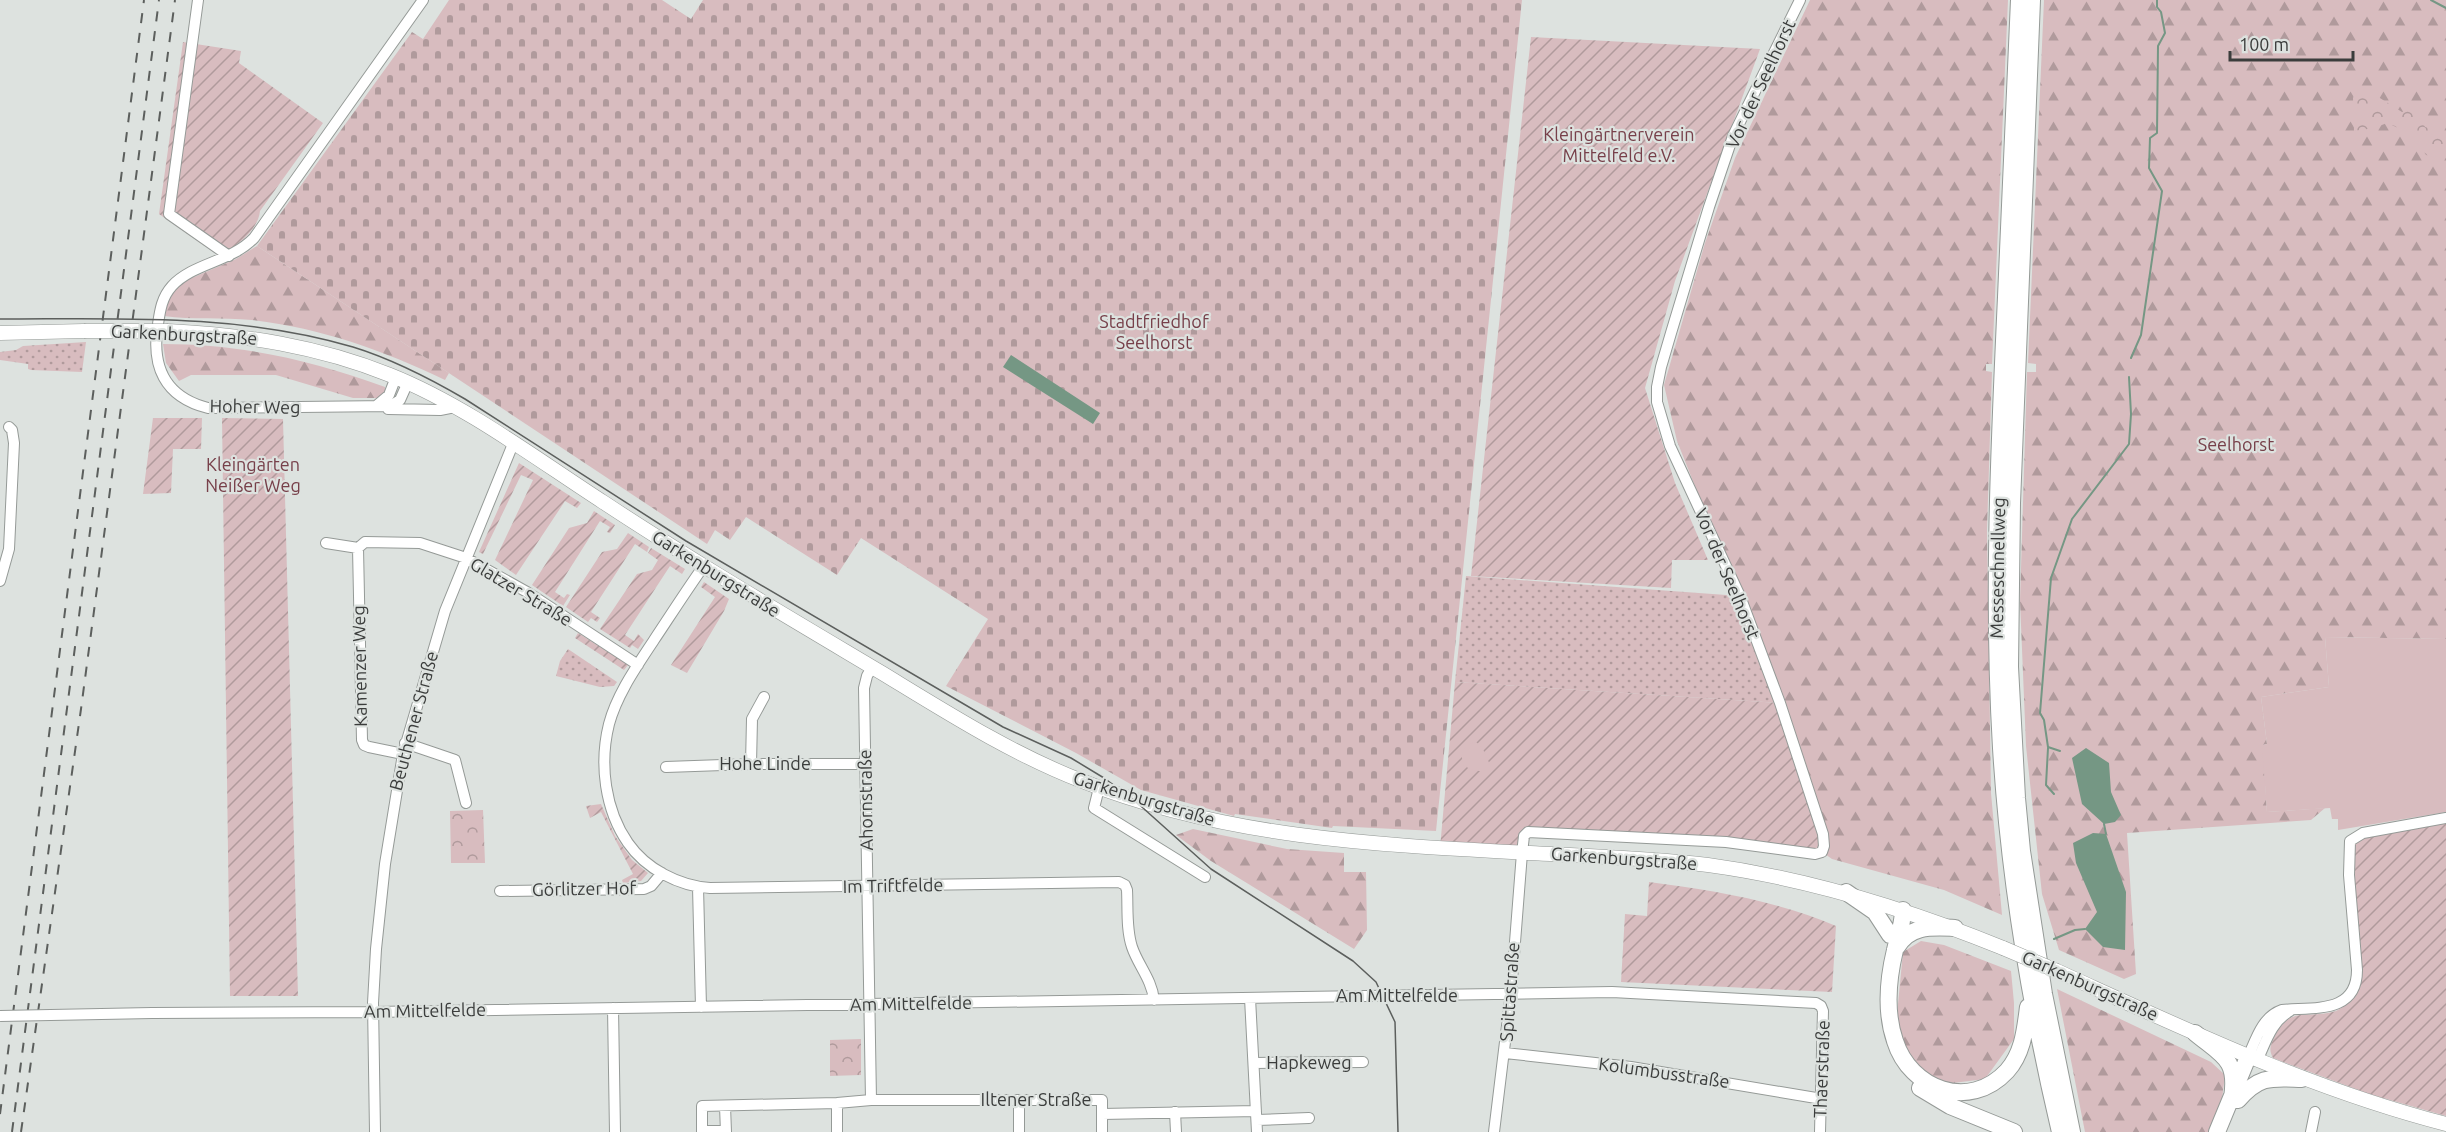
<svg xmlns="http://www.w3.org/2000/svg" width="2446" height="1132" viewBox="0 0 2446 1132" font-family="Ubuntu,sans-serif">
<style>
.grass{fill:url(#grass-dots)}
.forest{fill:url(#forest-firs)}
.cemetery{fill:url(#cemetery-stones)}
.park{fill:url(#park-crowns)}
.garden{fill:url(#garden-furrows)}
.pitch{fill:#d8bcbf}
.water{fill:#759784}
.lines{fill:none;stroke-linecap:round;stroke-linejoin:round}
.stream{stroke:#759784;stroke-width:2}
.minor-casing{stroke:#959a97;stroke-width:12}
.major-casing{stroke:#959a97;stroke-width:15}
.highway-casing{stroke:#959a97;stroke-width:18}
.minor{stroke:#fff;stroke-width:10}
.major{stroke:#fff;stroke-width:14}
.highway{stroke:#fff;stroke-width:16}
.tram{stroke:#5c5f5d;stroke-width:1.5}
.rail{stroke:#5c5f5d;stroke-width:2;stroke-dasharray:10 10;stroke-linecap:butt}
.minor-bridge-casing{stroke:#959a97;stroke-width:12;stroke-linecap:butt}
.major-bridge-casing{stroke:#959a97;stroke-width:15;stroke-linecap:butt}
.minor-bridge{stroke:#fff;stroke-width:10}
.major-bridge{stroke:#fff;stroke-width:14}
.labels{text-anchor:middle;stroke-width:4.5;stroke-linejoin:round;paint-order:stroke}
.street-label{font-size:18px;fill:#3b3d3c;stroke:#dde2df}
.park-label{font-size:18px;fill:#77404a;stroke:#dde2df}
</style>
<defs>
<pattern id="grass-dots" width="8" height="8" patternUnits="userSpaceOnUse" patternTransform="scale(1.5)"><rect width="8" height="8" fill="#d8bcbf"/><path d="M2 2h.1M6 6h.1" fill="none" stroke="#b09a9c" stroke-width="1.8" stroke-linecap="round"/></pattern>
<pattern id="forest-firs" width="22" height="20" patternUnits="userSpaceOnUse" patternTransform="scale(1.5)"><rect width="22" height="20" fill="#d8bcbf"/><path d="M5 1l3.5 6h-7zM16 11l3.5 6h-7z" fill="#b09a9c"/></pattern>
<pattern id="cemetery-stones" width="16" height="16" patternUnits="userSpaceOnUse" patternTransform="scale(1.5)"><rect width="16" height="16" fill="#d8bcbf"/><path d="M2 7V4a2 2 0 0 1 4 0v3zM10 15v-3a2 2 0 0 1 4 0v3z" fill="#b09a9c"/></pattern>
<pattern id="park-crowns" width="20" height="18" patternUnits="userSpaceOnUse" patternTransform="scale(1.5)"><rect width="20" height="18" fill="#d8bcbf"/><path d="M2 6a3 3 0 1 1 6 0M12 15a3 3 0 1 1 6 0" fill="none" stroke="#b09a9c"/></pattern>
<pattern id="garden-furrows" width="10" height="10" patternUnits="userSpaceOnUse" patternTransform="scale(1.5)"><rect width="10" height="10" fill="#d8bcbf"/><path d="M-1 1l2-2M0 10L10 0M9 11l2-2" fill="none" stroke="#b09a9c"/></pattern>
</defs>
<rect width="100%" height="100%" fill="#dde2df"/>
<path class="grass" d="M86,342L82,372L31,370L28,369V364L0,360V352L16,350L23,346Z
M1466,576L1740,596L1780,703L1455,682Z
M568,649L617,682L614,686L600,687L556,676L560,661Z"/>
<path class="forest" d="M1810,0H2008L1992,364H1986V371L1992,372L1987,530L1991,793L2002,915L1944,890L1832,859L1822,852L1824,846L1737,592L1677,441L1664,385L1705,243L1735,158Z
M2044,0H2446V639L2325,637L2329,687L2261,697L2267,744L2263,745L2267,812L2325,808L2311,820L2127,833L2136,974L2124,979L2059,950L2042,894L2026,746L2020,601L2027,372H2036V364L2028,363Z
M257,246L449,373L445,380C383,350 320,328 252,320C222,317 192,320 164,316L170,295L180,283L236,259Z
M163,344C241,344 312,360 385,387V391L379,398H353L276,375H191L179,381L166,363Z
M1193,829L1287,849L1344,853V872H1366L1367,930L1354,949L1211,861L1176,835Z
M1921,941L1944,945L2011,971L2014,1003V1039L1985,1079L1945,1084L1921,1072L1911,1059L1896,1025L1903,952Z
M2057,989L2211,1062L2225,1075L2220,1115L2210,1132H2085Z"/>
<path class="cemetery" d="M449,0H662L691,19L703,0H1522L1436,831L1333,826L1332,828L1235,814L1234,816L1141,790L1076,753L946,686L988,619L861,538L837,575L746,517L730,540L715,530L707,544L257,246L412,32L423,39Z"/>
<path class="park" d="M2357,88L2372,93L2402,112L2411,110L2421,118L2425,127L2446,131V157L2443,159L2426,155C2416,138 2405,130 2387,123L2374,128L2354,131L2353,98Z
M483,810L485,863H451L450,811Z
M861,1039V1075L830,1076V1040Z"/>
<path class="garden" d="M1531,37L1760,49L1675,281L1645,388L1675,483L1708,560H1672L1671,588L1471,576Z
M183,42L241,51L239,63L323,123L260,211C258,231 235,247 219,256L159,214Z
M153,418H202L201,449H173L171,493L143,494Z
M222,418L283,419L298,996H230Z
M519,463L581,503L577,508L565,501L516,575L495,560L533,480L521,475L483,554L479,552Z
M594,511L615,525L610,533L607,532L610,527L600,521L555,592L564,598L567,594L570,595L563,606L532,585L569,528L587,523Z
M628,533L649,547L647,552L635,544L591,612L600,618L597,622L591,618L588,622L566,607L602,552L617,549Z
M651,548L685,569L682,574L670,566L625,635L634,641L638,634L644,640L638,649L632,645L630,648L600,629L637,574L652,570L658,560L648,553Z
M704,582L729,599L724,611L687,673L671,665L715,597L701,587Z
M578,633L621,660L628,665L624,670L575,638Z
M1455,682L1780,703L1818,817L1822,852L1726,842L1528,833L1522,853L1440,848Z
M601,804L615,836L632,860L648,873L641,881L623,883L622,880L633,874L601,812L590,818L586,806Z
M2446,821V1116L2369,1094L2273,1058C2268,1049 2271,1044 2275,1036C2291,1004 2309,1020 2336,1011C2345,1007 2351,1000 2357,992L2354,843L2364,836Z
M1649,882C1712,890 1778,901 1836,926L1832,992L1621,982L1625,914L1647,916Z"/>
<path class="pitch" d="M2325,637L2446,639V812L2338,830V819H2332L2330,808L2267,812L2262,745L2267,744L2261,697L2329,687Z
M1476,742L1482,747L1491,767C1481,774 1475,771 1464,766C1459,754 1463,745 1476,742Z"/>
<path class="water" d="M1011,355L1100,413L1093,424L1003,367Z
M2086,748L2109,763L2111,792L2121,815L2115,822L2104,824L2082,804L2072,758Z
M2093,833L2106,834L2126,892L2125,950L2103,947L2085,929L2097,912L2076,863L2073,843Z"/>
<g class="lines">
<path class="stream" d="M2431,0L2446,8
M2131,358L2141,335L2162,191L2149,168L2150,138L2157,133L2158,46L2165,33L2161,12L2157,7V0
M2048,748L2046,785L2054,794
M2060,751L2048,747L2044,720L2040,713L2051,578L2072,519L2129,444L2131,414L2129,377
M2104,824L2106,834
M2054,939L2075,930L2085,929"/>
<defs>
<path id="minor" d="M198,0L169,214L229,256
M408,382L400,400L390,406L208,408C164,397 151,366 158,324C160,310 162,297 172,286C193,263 231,262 254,238L423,0
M376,406L389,395L396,377
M388,409L440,410L455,407
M326,543L358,548L365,542L420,543L466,558L527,592L638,665
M358,548L362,740L364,745L369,747L403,754
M703,567C686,591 670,616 654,640C637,666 617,694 609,724C599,764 605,810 628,843C646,869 679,886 710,888L1119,882L1125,885L1127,890C1128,908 1126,929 1132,947C1138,965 1152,980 1154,1000
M0,581L9,549L14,443L12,430L9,427
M405,743L455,760L466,803
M751,764L752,719L764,697
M666,767L751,764H865
M1099,788L1094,808L1205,877
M698,887L701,1007
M500,891L644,889L651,886L662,873
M1250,998L1257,1132
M613,1008L615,1132
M152,1013L374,1012L1612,992L1816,1003L1821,1006L1823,1011L1820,1132
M1505,1053L1631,1067L1822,1099
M2248,1057C2256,1039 2262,1017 2282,1010C2314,1007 2357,1014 2357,970L2349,875L2350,841L2363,833L2446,818
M2257,1061C2266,1042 2271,1022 2290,1011
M1255,1063L1363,1062
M871,1100L864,688L867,676L872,667
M1019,1100V1132
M837,1103V1132
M725,1106L726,1132
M1175,1112L1176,1132
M1102,1114V1132
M1257,1120L1309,1118
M726,1131H702V1106L837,1103L871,1100H1102V1114L1256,1111
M375,1132L373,1003L376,949L385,864L403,754L445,611L513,444
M1494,1132L1511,993L1522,853L1524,836L1528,832L1726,842L1815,854L1822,852L1824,846L1823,834L1780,703L1740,596L1670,446L1657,402V387L1661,367L1671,333L1709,207L1733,136L1800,0
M2311,1132L2315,1112"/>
<path id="major" d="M168,331C245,335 318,346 390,375C465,405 535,458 603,502C694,562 788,617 882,673C946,712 1012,754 1082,781C1225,838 1378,845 1530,853C1589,856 1649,858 1708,865C1811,879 1907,909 2003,948
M0,333L84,331
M2057,971C2185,1029 2310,1089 2446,1124"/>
<path id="highway" d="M2019,0C2015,99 2011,198 2006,297C1999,447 1992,598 2001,748C2009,878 2030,1005 2060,1132
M2032,0L2012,503L2010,667L2017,798L2022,851L2044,994L2072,1132
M1846,892L1875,912L1890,935
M1903,910C1903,924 1898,936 1895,950C1888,979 1885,1012 1895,1041C1910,1089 1969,1112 2007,1071C2023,1053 2025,1030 2028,1007
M1897,947C1910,925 1931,927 1955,928
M2195,1033C2223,1056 2238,1059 2232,1098
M1920,1088L1950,1106L2014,1132
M2238,1100C2260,1075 2271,1078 2302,1079
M2217,1132L2248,1057"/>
</defs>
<use href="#minor" class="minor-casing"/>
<use href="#major" class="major-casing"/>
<use href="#highway" class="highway-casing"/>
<use href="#minor" class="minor"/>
<use href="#major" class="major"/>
<use href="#highway" class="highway"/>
<path class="tram" d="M0,319C118,319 238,313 353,347C392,359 429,378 465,399L686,541L1003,727L1071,758L1104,778L1133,799L1211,869L1353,961L1376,982L1395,1022L1398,1132"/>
<path class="rail" d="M0,1114L144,0
M12,1132L159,0
M21,1132L81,709L175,0"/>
<defs>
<path id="minor-bridge" d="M0,1016L152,1013"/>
<path id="major-bridge" d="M84,331H168
M2003,948L2057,971"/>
</defs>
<use href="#minor-bridge" class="minor-bridge-casing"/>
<use href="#major-bridge" class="major-bridge-casing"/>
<use href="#minor-bridge" class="minor-bridge"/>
<use href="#major-bridge" class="major-bridge"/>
</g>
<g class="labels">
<g class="street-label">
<text transform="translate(1761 84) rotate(-65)" y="6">Vor der Seelhorst</text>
<text transform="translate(184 335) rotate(3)" y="6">Garkenburgstraße</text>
<text transform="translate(255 407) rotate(1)" y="6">Hoher Weg</text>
<text transform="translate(1998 568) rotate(-89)" y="6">Messeschnellweg</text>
<text transform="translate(716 574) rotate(32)" y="6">Garkenburgstraße</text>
<text transform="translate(1727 574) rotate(67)" y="6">Vor der Seelhorst</text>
<text transform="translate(521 592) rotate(31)" y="6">Glatzer Straße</text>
<text transform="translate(360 666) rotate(-91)" y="6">Kamenzer Weg</text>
<text transform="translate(414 721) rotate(-75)" y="6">Beuthener Straße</text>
<text x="765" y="770">Hohe Linde</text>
<text transform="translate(1144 799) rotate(17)" y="6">Garkenburgstraße</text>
<text transform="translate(866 800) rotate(-91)" y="6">Ahornstraße</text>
<text transform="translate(1624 859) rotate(4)" y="6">Garkenburgstraße</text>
<text transform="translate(893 886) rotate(-1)" y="6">Im Triftfelde</text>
<text transform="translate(584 889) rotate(-1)" y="6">Görlitzer Hof</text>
<text transform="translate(2090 986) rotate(24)" y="6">Garkenburgstraße</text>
<text transform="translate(1510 992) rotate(-86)" y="6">Spittastraße</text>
<text x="1397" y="1002">Am Mittelfelde</text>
<text transform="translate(911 1004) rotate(-1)" y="6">Am Mittelfelde</text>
<text transform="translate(425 1011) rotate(-1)" y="6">Am Mittelfelde</text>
<text x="1309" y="1069">Hapkeweg</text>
<text transform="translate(1822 1069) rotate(-88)" y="6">Thaerstraße</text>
<text transform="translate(1664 1073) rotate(8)" y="6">Kolumbusstraße</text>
<text x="1036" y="1106">Iltener Straße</text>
</g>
<g class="park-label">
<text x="1619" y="141">Kleingärtnerverein<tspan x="1619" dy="21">Mittelfeld e.V.</tspan></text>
<text x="1154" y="328">Stadtfriedhof<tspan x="1154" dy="21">Seelhorst</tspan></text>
<text x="2236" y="451">Seelhorst</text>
<text x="253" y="471">Kleingärten<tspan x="253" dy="21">Neißer Weg</tspan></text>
</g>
</g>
<path d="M2230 51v9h123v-9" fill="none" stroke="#3b3d3c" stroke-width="3"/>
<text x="2239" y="51" font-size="18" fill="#3b3d3c" stroke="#dde2df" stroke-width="4.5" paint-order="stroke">100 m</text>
</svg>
